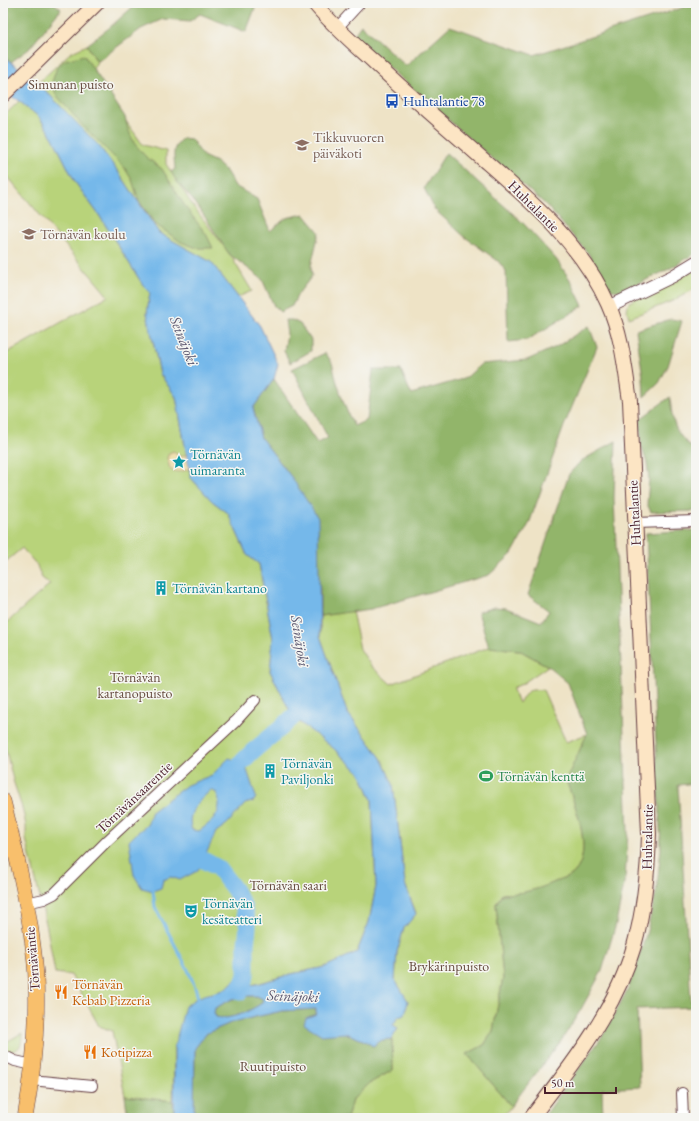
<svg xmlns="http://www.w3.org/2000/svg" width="699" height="1121" viewBox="0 0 699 1121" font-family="'EB Garamond',serif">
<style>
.green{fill:#b8d37a;stroke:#817952}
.forest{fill:#92b56a;stroke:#6e6a4a}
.sand{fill:#eeda9e;stroke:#9c7c64}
.water{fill:#74b8ea;stroke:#5f6c8a;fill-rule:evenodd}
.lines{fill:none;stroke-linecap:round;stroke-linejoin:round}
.stream{stroke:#74b8ea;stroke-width:3}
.river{stroke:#74b8ea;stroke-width:17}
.minor-casing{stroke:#633c42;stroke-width:12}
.tertiary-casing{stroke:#633c42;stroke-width:14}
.secondary-casing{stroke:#633c42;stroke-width:16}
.primary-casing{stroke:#633c42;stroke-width:16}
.minor{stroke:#fff;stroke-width:10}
.tertiary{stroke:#fff;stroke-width:12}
.secondary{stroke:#fce5c4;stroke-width:14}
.primary{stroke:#f8bf6c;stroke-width:15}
.labels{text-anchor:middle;stroke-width:3;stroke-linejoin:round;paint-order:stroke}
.park-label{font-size:14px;fill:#664c3f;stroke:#f6f6f2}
.transit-label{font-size:14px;fill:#164399;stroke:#f6f6f2;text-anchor:start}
.education-label{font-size:14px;fill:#785e54;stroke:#f6f6f2;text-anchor:start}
.street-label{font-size:14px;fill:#4a1f2b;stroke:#f6f6f2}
.culture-label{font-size:14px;fill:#0d838f;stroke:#f6f6f2;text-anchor:start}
.leisure-label{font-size:14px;fill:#27864d;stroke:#f6f6f2;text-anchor:start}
.food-label{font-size:14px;fill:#c56008;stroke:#f6f6f2;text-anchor:start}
.water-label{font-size:15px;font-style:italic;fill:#59556e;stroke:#f6f6f2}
</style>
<rect width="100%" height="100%" fill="#f6f6f2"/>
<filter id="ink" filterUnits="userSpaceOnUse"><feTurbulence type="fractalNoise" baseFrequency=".025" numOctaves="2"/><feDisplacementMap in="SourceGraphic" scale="8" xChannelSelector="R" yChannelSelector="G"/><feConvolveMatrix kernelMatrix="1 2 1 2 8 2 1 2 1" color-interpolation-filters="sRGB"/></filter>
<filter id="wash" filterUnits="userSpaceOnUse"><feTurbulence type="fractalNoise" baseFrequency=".012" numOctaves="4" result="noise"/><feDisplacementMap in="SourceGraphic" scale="16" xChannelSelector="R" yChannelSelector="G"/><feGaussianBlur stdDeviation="0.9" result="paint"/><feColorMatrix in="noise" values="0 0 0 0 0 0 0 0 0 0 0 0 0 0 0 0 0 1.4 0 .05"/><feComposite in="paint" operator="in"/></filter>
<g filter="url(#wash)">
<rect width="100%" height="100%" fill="#eee3c6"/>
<path class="green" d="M87,45L97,62L91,72L143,145L166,151V164L193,206L229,253L252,291L238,297L211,262L159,233L122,177L99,146L38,83L70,53Z
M19,101L39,117L53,138L75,182L99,215L143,285L150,292L147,313L160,374L176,397L191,478L212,501L228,513L247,555L259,564L273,639L270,671L293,717L332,747L361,774L372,800L376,886L369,922L357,952L325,967L291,974L257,984L250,985L237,977L230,986L186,1006L174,1048L173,1101L125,1096L112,1031L99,1026L71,975L55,973L47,928L26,839V826L23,811L13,780L3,738V626L50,584L42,578L36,564L22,548L3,564V355L108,296L3,171V117Z
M696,269V288L675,300L629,318L627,310L629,302Z
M352,611L360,649L371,666L391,684L489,647L519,650L548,666L522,684L512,688L519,703C528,691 526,689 543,690L566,742L587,734L566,780C574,803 595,852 574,873C570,877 560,880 555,882C538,890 521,894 502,894L496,904L503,978L493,1031L484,1045L467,1054L511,1106L502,1118H347L352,1100L370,1083L393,1070L392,1039L398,1028L393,1025L408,1001L395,980L397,952L404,928L416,913L405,884L393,784L381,758L347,712L320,636V616Z
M22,1033C22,1044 21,1051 9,1051L3,1047V1044Z"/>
<path class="forest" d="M3,3H54L61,9L29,49L11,62L3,56Z
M137,3H257L246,32L200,14L190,21L163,19L141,29L97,62L87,45L109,28Z
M688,3H696V253L669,269L623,291L610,290L588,253L545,204L495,161L353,36L361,25L406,66L450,26L534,55L688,6Z
M84,55L125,117L128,129L134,143L145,156L162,169L186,208L206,234L213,248H197L181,242L155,224L139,201L132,180L124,167L83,126L56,95L52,82L57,67L65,60Z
M183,138L191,139L203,156L216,162L226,171L235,186L257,199L270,231L286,218L304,214L319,232L311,266L312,276L298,294L292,306L280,312L274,306L262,279L229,254L197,205L178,183L171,172L175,169C174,155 171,147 183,138Z
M446,153L523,223L556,259L571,281L583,306L527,340L508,342L506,271L498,261L465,237L435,210L424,188Z
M671,319L682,321L668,366L659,383L644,397L643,377L636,330Z
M285,320H292L300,324L311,340V351L290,363L284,351L287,334Z
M589,326L597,347L564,426L529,524L512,554L489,575L371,609L320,616V589L292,478L261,438L253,408L274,379L317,443L328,438L292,369L325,353C335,365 332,365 336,379C341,395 346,411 354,426L367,420L373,370H401L411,394L466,378L481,364L527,360L556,347Z
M670,397C672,415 672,427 685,441C688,445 693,448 696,453V511L651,512L647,504L649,479L647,463L641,445L640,419Z
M616,441L614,498L628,832L625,879L616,924L602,971L580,1011L561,1041L511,1106L467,1054L484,1045L493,1031L503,978L496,904L502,894C521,894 537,890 555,882C560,880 570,877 574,873C595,852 574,803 566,780L587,734L568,683L548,666L519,650L489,647L478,612L495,607L506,608L541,622L549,611L528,595L569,474L581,461Z
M696,530V783L678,785L691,1002H696V1007L637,1009L640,1087L602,1089L603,1118H543L602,1037L628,989L646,935L656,893L661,849L646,533Z
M246,996H257L264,999L262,1003C250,1011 230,1021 216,1017L214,1013L215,1008L232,999Z
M316,1009V1014L306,1018L322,1034L345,1033L363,1040L373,1046L382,1040L392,1039L393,1070L370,1083L352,1100L347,1118H195L194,1110L195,1048L207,1033L233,1022L282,1011Z
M125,1096L173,1101L174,1118H128Z"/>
<path class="sand" d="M174,451L179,457L188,454L191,468C183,471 178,474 170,469L167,458L169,453Z"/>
<path class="water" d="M3,56L38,83L99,146L122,177L159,233L211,262L260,326L278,364L274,379L253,408L261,438L292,478L318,518L320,636L347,712L381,758L393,784L405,884L416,914L404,928L397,952L395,980L408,1001L405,1015L398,1017L393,1025L398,1028L392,1039L382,1040L373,1046L363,1040L345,1033L322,1035L304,1024L306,1018L316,1014V1009L282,1011L233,1022L207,1033L195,1048L194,1110L195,1118H174V1048L185,1006C190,1003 194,999 199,997C217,990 223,995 237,977L245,978L250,985L257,984L291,974L325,967L357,952L369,922L376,886L372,800L361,774L332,747L293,717L270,671L273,639L259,564L247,555L228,513L212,501L191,478L176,397L160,374L147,313L150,292L143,285L99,215L75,182L53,138L39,117L19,101L3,91ZM246,996H257L263,999L262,1003C250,1011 230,1021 216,1017L214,1013L215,1008L232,999Z
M229,758L242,762L247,770L256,797L254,801L245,804L227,824L216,832L207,852L204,861L197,871L180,880L171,877L163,880L161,888L153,891L142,888L134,875L129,841L138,832L147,825L152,811L187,785L212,775ZM211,790L217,793C223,812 215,820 199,831L192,830C185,813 200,800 211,790Z"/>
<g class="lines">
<path class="stream" d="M154,887L153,891L155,907L188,970L195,987L199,1001"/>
<path class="river" d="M225,779L253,751L281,728L293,717
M188,846L194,855L218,868L234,889L243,905L248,927L246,944V975L240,992"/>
</g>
</g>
<g filter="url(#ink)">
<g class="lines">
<defs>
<path id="minor" d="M337,28L360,3
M635,523L696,521
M26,903L44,899L54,894L107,841L236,721L255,700
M3,1055L15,1061L33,1065
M31,1080L92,1086
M682,1093L683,1118"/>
<path id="tertiary" d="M609,307L673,276L696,262"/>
<path id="secondary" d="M314,3C332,25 353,43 374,62C410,96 448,128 485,161C532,202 582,245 608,304C622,335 625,368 630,401L649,834C648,872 644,910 634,946C615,1011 572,1065 531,1118
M3,95L97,3"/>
<path id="primary" d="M3,801C15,849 27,897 33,946C41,1003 35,1062 25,1118"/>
</defs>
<use href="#minor" class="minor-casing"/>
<use href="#tertiary" class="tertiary-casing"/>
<use href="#secondary" class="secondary-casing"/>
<use href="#primary" class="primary-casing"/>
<use href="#minor" class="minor"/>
<use href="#tertiary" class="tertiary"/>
<use href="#secondary" class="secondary"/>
<use href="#primary" class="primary"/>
</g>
</g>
<defs>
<symbol id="bus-bare" viewBox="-9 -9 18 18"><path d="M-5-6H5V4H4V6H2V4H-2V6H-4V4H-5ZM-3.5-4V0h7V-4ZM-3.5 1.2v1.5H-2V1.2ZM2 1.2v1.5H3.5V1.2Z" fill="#1a4fb4" stroke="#f6f6f2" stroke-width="2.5" paint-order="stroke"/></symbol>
<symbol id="school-bare" viewBox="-9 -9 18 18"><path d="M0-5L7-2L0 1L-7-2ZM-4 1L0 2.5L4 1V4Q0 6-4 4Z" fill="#8d6e63" stroke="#f6f6f2" stroke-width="2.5" paint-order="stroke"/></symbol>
<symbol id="sight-bare" viewBox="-9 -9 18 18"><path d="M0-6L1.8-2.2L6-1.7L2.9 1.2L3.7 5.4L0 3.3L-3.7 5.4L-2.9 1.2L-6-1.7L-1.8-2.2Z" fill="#0f9aa8" stroke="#f6f6f2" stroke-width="2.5" paint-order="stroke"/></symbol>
<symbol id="building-bare" viewBox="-9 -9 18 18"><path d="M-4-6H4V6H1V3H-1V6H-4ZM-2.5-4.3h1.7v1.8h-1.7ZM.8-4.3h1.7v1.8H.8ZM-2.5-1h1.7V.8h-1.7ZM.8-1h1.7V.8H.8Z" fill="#0f9aa8" stroke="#f6f6f2" stroke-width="2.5" paint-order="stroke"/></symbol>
<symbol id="stadium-bare" viewBox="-9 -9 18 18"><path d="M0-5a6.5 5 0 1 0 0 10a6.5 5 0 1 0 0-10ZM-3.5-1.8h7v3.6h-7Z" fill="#2e9e5b" stroke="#f6f6f2" stroke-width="2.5" paint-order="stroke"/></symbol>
<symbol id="theatre-bare" viewBox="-9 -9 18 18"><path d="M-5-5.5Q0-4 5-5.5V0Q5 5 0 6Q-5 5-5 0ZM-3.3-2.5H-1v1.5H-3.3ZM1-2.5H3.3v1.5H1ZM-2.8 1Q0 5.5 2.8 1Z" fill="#0f9aa8" stroke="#f6f6f2" stroke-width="2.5" paint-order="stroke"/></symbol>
<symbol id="restaurant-bare" viewBox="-9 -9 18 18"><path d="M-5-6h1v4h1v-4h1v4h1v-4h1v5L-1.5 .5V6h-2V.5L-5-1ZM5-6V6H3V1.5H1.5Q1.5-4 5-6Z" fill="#e8710a" stroke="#f6f6f2" stroke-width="2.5" paint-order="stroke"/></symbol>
</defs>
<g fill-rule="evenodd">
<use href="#bus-bare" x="382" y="91" width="20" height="20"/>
<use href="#school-bare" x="292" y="135" width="20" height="20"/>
<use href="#school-bare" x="19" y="224" width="20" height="20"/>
<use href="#sight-bare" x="169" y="452" width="20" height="20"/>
<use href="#building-bare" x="151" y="578" width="20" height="20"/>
<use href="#building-bare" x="260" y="761" width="20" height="20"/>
<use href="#stadium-bare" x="476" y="766" width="20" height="20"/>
<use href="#theatre-bare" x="181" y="901" width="20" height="20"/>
<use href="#restaurant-bare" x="51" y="982" width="20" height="20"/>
<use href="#restaurant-bare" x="80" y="1042" width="20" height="20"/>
</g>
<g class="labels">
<g class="park-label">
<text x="71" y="89">Simunan puisto</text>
<text x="135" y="682">Törnävän<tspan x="135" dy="16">kartanopuisto</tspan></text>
<text x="288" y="890">Törnävän saari</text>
<text x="449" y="971">Brykärinpuisto</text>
<text x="273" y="1071">Ruutipuisto</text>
</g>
<g class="transit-label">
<text x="403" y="106">Huhtalantie 78</text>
</g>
<g class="education-label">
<text x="313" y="142">Tikkuvuoren<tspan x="313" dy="16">päiväkoti</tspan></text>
<text x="40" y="239">Törnävän koulu</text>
</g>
<g class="street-label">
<text transform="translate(534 206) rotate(45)" y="5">Huhtalantie</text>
<text transform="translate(634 513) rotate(-93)" y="5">Huhtalantie</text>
<text transform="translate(134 797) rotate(-43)" y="5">Törnävänsaarentie</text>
<text transform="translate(647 837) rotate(-89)" y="5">Huhtalantie</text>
<text transform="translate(32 959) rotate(-95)" y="5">Törnäväntie</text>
</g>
<g class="culture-label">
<text x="190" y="459">Törnävän<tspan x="190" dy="16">uimaranta</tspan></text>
<text x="172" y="593">Törnävän kartano</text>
<text x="281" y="768">Törnävän<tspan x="281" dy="16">Paviljonki</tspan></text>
<text x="202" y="908">Törnävän<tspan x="202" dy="16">kesäteatteri</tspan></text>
</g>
<g class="leisure-label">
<text x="497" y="781">Törnävän kenttä</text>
</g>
<g class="food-label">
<text x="72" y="989">Törnävän<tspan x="72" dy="16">Kebab Pizzeria</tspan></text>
<text x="101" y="1057">Kotipizza</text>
</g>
<g class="water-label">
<text transform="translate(184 341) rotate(68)" y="5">Seinäjoki</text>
<text transform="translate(300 641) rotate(81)" y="5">Seinäjoki</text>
<text transform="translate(293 996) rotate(2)" y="5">Seinäjoki</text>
</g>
</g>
<rect width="699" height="1121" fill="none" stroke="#f6f6f2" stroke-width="16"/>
<path d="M545 1087v6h71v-6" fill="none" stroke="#4a1f2b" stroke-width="2"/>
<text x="551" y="1087" font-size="12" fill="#4a1f2b" stroke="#f6f6f2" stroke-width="3" paint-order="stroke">50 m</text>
</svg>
